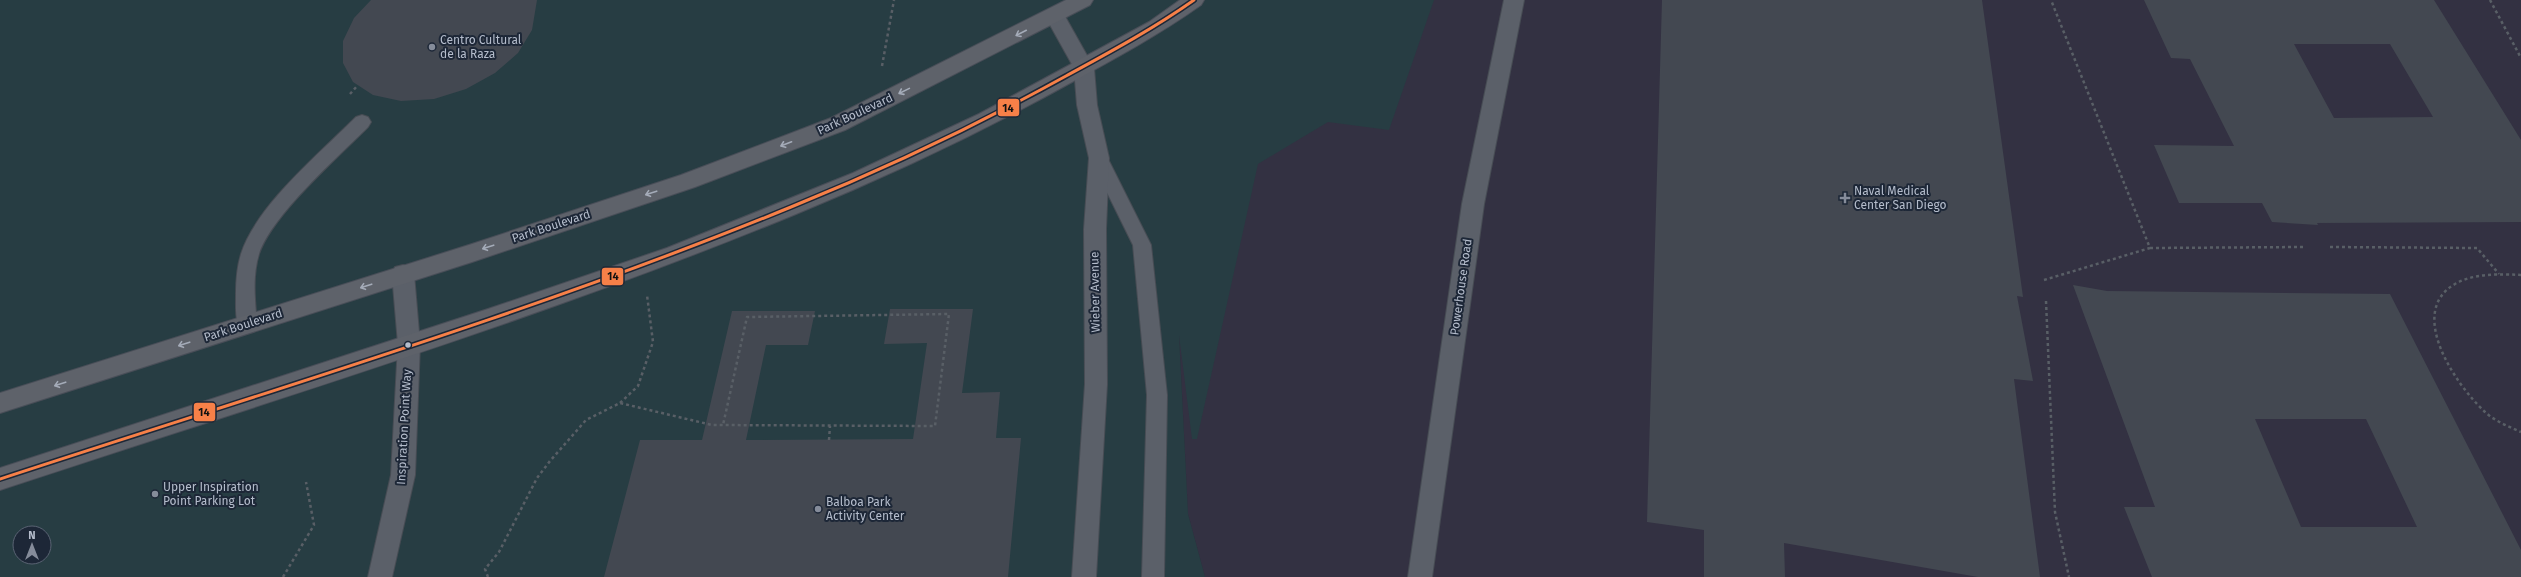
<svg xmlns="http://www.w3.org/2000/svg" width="2521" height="577" viewBox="0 0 2521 577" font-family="'Fira Sans',sans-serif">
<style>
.medical{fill:#333142}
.green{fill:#273d43;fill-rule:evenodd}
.building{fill:#434851;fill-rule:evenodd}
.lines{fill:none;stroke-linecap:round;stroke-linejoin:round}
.service-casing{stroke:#474c54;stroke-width:2}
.minor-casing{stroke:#474c54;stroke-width:2}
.primary-casing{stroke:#494e58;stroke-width:2}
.path{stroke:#595f66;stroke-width:2.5;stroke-dasharray:3 3;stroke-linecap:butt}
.service{fill:#5b6069;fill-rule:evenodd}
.minor{fill:#5b6069;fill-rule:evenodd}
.primary{fill:#5e626a;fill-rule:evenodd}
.bus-1-casing{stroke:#1d2737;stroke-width:6}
.bus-1{stroke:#f78048;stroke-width:3}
.oneway{stroke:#a4abb8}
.poi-dot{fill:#858c9a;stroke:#1d2737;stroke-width:1.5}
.bus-dot{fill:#b5bdcc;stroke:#1d2737;stroke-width:1.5}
.labels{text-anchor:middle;stroke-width:4;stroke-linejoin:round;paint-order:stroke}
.poi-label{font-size:12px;fill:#b5bdcc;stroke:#1d2737;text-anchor:start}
.street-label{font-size:12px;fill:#b5bdcc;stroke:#1d2737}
.line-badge{stroke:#1d2737;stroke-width:1.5}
.pale-badge-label{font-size:11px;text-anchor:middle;font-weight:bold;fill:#111}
</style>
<rect width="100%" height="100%" fill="#2b313c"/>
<path class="medical" d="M1275,0H2521V577H1205L1188,514L1177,293Z"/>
<path class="green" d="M0,0H1434L1389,130L1328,122L1258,164L1197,439H1192L1179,335L1188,514L1205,577H0ZM20,533H44V557H20Z"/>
<path class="building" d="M371,0H537L532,30L518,53L495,73L466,89L434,99L401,101L373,95L353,82L343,63V41L354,18Z
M1662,0H1982L2023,297L2017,296L2033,381L2014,379L2040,577H1978L1784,543L1785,577H1704V530L1647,522Z
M2144,0H2434L2521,140V222L2317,223L2318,225L2272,222L2262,203H2179L2154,145L2234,146L2190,59L2171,58ZM2294,44H2390L2433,117L2334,118Z
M2073,285L2107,291L2390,294L2521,550V577H2152L2124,507H2155ZM2255,419H2366L2417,527H2301Z
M890,309H973L962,393L1000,392L996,438H1021L1008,577H604L640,440H702L732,311H815L808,345H766L746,440L913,439L927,343L884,344Z"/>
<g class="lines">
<defs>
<path id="service" d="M362,115L368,117L371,122L368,127C338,157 272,215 259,254C252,276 255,302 257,324L254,330L247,332L240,330C235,319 236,306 236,294C236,281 237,267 241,254C256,206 320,153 356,117Z
M1099,151L1105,153L1151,245L1167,395L1164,577H1142L1147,395L1133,245L1090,158L1093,153Z"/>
<path id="minor" d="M1504,0H1524L1484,204L1432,577H1408L1462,204Z
M1055,9L1062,11L1094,68L1097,105L1109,158L1106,229L1107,384L1096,577H1072L1085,384L1084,229L1089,158L1077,105L1074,68L1045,16L1048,11Z
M403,265L411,267L414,274L420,344L415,475L392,577H368L391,475L398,344L392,274L395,267Z"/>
<path id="primary" d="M1066,0H1093L1090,5L845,130L695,187L472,262L0,413V393L472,244L681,175L831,118Z
M1180,0H1204L1201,5C1160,34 1116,58 1072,82C982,132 891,175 796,214C536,321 266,402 0,490V468L488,309L667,248L853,173L979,114L1149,22Z"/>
</defs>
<use href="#service" class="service-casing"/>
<use href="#minor" class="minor-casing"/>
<use href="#primary" class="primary-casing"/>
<path class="path" d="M2490,0L2521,58
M882,66L894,0
M350,94L358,85
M2330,247L2477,248L2499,274
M2150,248L2304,247
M2521,275C2500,274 2474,273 2455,284C2406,312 2456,385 2484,411C2494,421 2508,426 2521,432
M2044,280L2150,248L2051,0
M2046,301L2055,512L2069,577
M620,403L638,386L653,342L647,295
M829,440L830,426
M283,577L314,525L306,482
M488,577L485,569L499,552L537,478L550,461L586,420L620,403L712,425L935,426L949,314L747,317L723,425"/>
<use href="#service" class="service"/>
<use href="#minor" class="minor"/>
<use href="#primary" class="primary"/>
<defs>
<path id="bus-1" d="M0,479C265,392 533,313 791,207C885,169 977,125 1066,76C1110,52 1153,29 1194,0"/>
</defs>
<use href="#bus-1" class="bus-1-casing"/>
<use href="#bus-1" class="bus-1"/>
</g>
<defs><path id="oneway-shaft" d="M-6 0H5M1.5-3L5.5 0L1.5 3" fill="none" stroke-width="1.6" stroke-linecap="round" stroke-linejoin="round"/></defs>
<g class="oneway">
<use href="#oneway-shaft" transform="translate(1021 33) rotate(153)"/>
<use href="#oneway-shaft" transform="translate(904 91) rotate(154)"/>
<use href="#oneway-shaft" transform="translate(786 144) rotate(159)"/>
<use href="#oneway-shaft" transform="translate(651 193) rotate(162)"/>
<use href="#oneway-shaft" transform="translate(488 247) rotate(162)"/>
<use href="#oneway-shaft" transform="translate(366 286) rotate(162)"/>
<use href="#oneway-shaft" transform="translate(184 344) rotate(162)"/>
<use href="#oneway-shaft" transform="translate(60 384) rotate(162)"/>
</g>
<g class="poi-dot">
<circle cx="432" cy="47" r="4"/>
<path d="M1843 192h4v4h4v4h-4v4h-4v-4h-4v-4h4z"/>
<circle cx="155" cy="494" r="4"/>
<circle cx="818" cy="509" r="4"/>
</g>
<circle class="bus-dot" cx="408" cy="345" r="3.5"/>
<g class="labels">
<g class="poi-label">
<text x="440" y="44">Centro Cultural<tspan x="440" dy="14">de la Raza</tspan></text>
<text x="1854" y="195">Naval Medical<tspan x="1854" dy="14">Center San Diego</tspan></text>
<text x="163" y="491">Upper Inspiration<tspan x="163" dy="14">Point Parking Lot</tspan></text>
<text x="826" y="506">Balboa Park<tspan x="826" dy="14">Activity Center</tspan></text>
</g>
<g class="street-label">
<text transform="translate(855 114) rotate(-25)" y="4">Park Boulevard</text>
<text transform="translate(551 226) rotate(-18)" y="4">Park Boulevard</text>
<text transform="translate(1461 287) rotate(-82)" y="4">Powerhouse Road</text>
<text transform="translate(1095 292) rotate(-91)" y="4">Wieber Avenue</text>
<text transform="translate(243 325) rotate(-18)" y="4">Park Boulevard</text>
<text transform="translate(404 427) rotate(-87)" y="4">Inspiration Point Way</text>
</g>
</g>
<g class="line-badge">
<rect x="997" y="98" width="23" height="19" rx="4" fill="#f78048"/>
<rect x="601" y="267" width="23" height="19" rx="4" fill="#f78048"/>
<rect x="193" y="402" width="23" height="20" rx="4" fill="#f78048"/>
</g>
<g class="pale-badge-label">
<text x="1008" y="112">14</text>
<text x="613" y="280">14</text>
<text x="204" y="416">14</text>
</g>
<g transform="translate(32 545)"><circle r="19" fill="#1d2737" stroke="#5a6373"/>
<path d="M0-3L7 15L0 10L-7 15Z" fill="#858c9a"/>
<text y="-6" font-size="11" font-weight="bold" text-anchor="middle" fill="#b5bdcc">N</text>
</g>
</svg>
